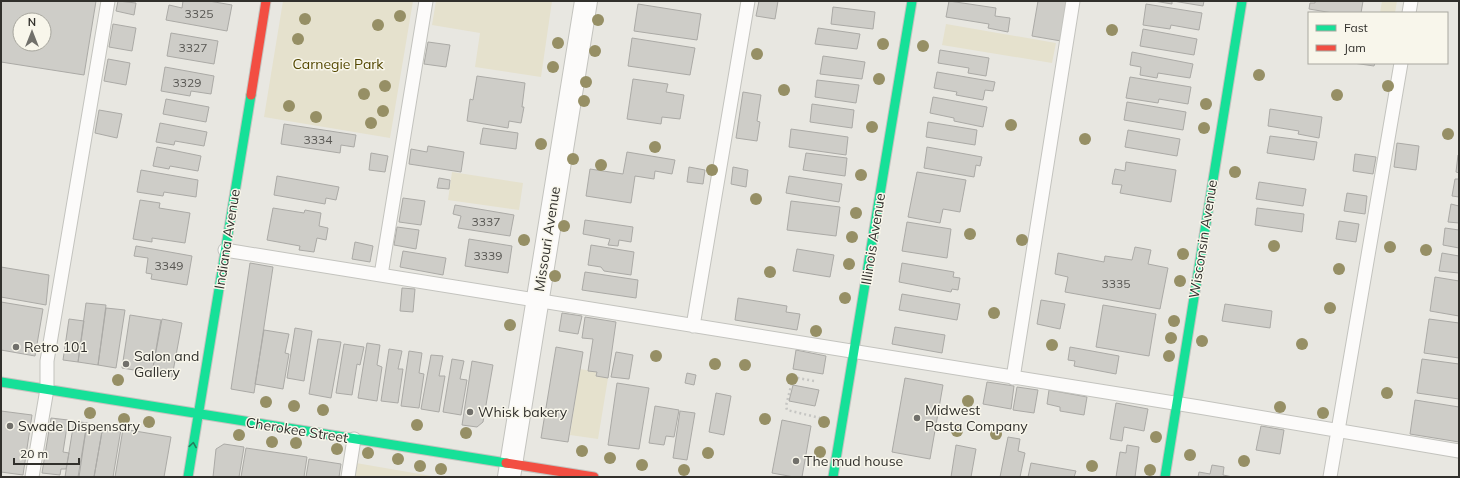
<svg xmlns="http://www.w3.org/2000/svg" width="1460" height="478" viewBox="0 0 1460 478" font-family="Mulish,sans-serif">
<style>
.green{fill:#e5e1cd}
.building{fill:#cecdc8;stroke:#abaaa6;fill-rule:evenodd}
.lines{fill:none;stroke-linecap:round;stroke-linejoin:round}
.lane-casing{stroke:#c3c3be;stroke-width:15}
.street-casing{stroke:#c3c3be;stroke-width:24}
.fast-casing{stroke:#c3c3be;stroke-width:11}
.jam-casing{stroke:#c3c3be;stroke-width:11}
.path{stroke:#c6c6c3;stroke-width:2.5;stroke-dasharray:2 3;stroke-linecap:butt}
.lane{stroke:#fcfbfa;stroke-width:13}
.street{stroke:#fcfbfa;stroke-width:22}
.fast{stroke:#16e098;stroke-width:9}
.jam{stroke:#f24e42;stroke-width:9}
.tree{fill:#968f65}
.oneway{stroke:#257f5d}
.poi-dot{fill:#71706b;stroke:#f8f6eb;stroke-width:1.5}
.labels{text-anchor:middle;stroke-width:3;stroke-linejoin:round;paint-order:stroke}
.number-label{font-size:12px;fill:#585753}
.park-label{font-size:14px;fill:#534700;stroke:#f8f6eb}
.street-label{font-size:14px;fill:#31302c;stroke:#f8f6eb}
.poi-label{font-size:14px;fill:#31302c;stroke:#f8f6eb;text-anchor:start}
</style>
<rect width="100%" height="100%" fill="#e8e7e1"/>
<path class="green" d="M283,1H413L390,138L264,117Z
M436,1H552L541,77L475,67L480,33L432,25Z
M1382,1H1397L1395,13H1380Z
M946,24L1056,43L1052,63L942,45Z
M452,172L523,183L519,210L448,200Z
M580,369L597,372L596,376L608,378L598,439L570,435Z
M356,463L437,477H353Z"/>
<path class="building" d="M1,1H96L84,75L1,62ZM20,20H44V44H20Z
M118,1L136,3L134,15L116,11Z
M183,1H209L232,5L227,31L166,20L169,5L182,8Z
M759,1H778L775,19L756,16Z
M949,1L996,8L995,16L1010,18L1008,32L988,28L989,24L946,17Z
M1038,1H1068L1061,41L1032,36Z
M1154,1H1172V4Z
M1173,1H1204L1203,6Z
M1315,1H1363L1361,13H1333L1309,9L1310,3H1315Z
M638,4L701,14L697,40L634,31Z
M1146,4L1202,13L1199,30L1171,25L1170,29L1143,25Z
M833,7L875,12L873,29L831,24Z
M113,24L136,28L132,51L109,47Z
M818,28L860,34L857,49L815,44Z
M1143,29L1197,39L1194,55L1140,46Z
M171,33L218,41L214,64L167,56Z
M632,38L695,48L690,75L628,66Z
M428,42L450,45L446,67L424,64Z
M940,50L989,58L986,76L968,73L969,68L938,63Z
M1132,52L1193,64L1190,78L1158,73L1157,78L1140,75L1141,67L1130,65Z
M823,56L865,62L862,79L820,74Z
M108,59L130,63L126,85L104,81Z
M1353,63H1375L1374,66Z
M165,67L214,76L211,94L191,91L190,96L161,91Z
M937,72L995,82L993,91L985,90L983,100L956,95L957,92L934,88Z
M477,76L525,83L522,107H524L521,123L509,121L508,128L467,121L470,99L473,100Z
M1130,77L1191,87L1188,104L1159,99L1158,103L1126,98Z
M633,79L668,84L666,92L684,95L680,119L662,117L661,124L627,119Z
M817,80L859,85L856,103L815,97Z
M743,92L761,95L757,121L760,122L757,141L736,138Z
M933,97L987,107L983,127L954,121V118L930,113Z
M166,99L209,107L206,122L163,114Z
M1127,102L1186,112L1183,130L1124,120Z
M812,104L854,110L852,128L810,122Z
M1270,109L1322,117L1319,138L1298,134L1299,131L1268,126Z
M99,110L122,114L117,138L95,133Z
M928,122L977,130L975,145L926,137Z
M160,123L207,132L204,146L175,141L174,145L156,142Z
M284,124L356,135L354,147L341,145L340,153L281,144Z
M483,128L518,133L516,149L480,144Z
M791,129L848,137L846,155L789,147Z
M1128,130L1180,139L1177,156L1125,147Z
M1270,136L1317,142L1314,160L1267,153Z
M1397,143L1419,146L1416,170L1394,167Z
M428,146L464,152L461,172L409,164L411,149L427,152Z
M157,147L201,156L198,171L170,166L169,169L153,166Z
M927,147L982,157L980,166L976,165L974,177L924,168Z
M627,152L675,160L672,174L655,171L654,179L635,176L631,203L586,196L590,169L623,174Z
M371,153L388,156L385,172L369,170Z
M806,153L847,158L845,176L803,170Z
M1355,154L1376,157L1373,174L1353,171Z
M1458,155H1459V173L1456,172Z
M1126,162L1176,170L1171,202L1120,193L1122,185L1112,184L1115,169L1125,171Z
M689,167L705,170L703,184L687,182Z
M733,167L748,170L746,187L731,184Z
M141,170L198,180L196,197L164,192L163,196L137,192Z
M917,172L966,180L960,212L943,209L940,223L908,217Z
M277,176L339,187L336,200L326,198L325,204L274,195Z
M789,176L842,184L839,202L786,193Z
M439,178L450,180L449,189L437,188Z
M1455,179H1459V197L1452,196Z
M1259,182L1306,189L1303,206L1256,199Z
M1347,193L1367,196L1365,214L1344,211Z
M403,198L425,201L421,225L399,222Z
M140,200L160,203L159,208L190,213L185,243L152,238V242L133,239Z
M791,201L840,207L836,236L787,230Z
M1451,204L1459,206V223L1448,222Z
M455,205L514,215L510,236L458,228L461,216L453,214Z
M273,208L304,213L305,210L321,213L319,226L328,228L326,240L317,238L314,252L299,250L300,246L267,240Z
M1257,208L1304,214L1302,232L1255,225Z
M585,220L633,227L631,242L619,240L618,246L608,245L610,239L583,234Z
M1339,221L1359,224L1356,242L1336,239Z
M907,222L951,229L947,258L902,251Z
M397,227L419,230L416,249L394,245Z
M1445,228L1459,230V248L1443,245Z
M469,239L512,246L508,273L465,266Z
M355,242L373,246L370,262L352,259Z
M591,245L634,252L631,275L604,271L601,267L588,265Z
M136,246L192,256L187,285L151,279L152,274L146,273L148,258L134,256Z
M1135,247L1151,250L1148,264L1168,268L1160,309L1065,292L1068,277L1055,274L1058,253L1104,262L1105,256L1132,260Z
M797,249L834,255L830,277L793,271Z
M403,251L446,258L443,275L400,267Z
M1442,253L1459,256V273L1439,271Z
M250,263L273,267L254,393L231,389Z
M902,263L954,272L953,277L960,278L958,290L952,289L951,292L899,282Z
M1,267L49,275L46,305L1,297Z
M585,272L638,280L636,298L582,290Z
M1435,277L1459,281V316L1430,311Z
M402,288L415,289L413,312L400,311Z
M902,294L960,304L957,320L899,310Z
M738,298L787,306L786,312L800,314L797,330L735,320Z
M1041,300L1065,304L1060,329L1037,324Z
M1,302L43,309L35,356L1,350Z
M86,303L106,305L98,365L78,362Z
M1225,304L1272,311L1270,328L1222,321Z
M1103,305L1156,314L1149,356L1096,347Z
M106,308L125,310L116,368L98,365Z
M562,313L582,316L578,334L559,331Z
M130,315L161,320L152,373L122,368Z
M585,317L616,322L608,378L596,376L597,372L588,371L593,339L582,338Z
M69,319L84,321L78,362L63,360Z
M162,319L182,323L172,377L152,373Z
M1429,319L1459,323V358L1424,353Z
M895,327L945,335L942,353L892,344Z
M295,328L312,331L304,381L287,378Z
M264,330L289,334L285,353L289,354L283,389L255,384Z
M318,339L341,342L331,398L309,394Z
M367,343L380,345L377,365L382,367L377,401L358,398Z
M344,344L364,347L360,365L357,364L352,395L336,393Z
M556,347L583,352L568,442L541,438Z
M1070,347L1119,356L1116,374L1074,366L1075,361L1068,360Z
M389,349L402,351L398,369H403L398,403L381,401Z
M796,350L826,356L823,374L793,369Z
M409,351L422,353L419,373L424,374L419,408L401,406Z
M616,352L633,355L629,379L611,377Z
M431,355L443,356L439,376H445L439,412L421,409Z
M452,359L464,361L460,379L467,380L461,415L443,412Z
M1422,359L1459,364V399L1417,393Z
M472,361L493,365L483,422L477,427L462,425Z
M687,373L696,375L694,385L685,383Z
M905,378L943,385L930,459L892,452Z
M987,382L1014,386L1011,409L983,404Z
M617,383L649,388L639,449L608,445Z
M793,385L819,390L815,406L789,401Z
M1017,387L1038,390L1034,413L1013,410Z
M1049,390L1087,397L1084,415L1060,411V407L1047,404Z
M716,393L731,396L724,435L709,432Z
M1415,400L1459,407V442L1410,434Z
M1116,403L1148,409L1144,431L1124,427L1122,441L1110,439Z
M655,406L679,410L674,437L666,436L664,445L649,443Z
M1,411L32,415L23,475L1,472Z
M680,411L695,413L687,460L673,458Z
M51,418L68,420L63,452L69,453L66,469H61L60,475L42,473Z
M782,420L811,426L802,477H794L772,473Z
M74,421L87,423L78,477H65Z
M87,423L103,426L94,477H79Z
M103,426L121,429L113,477H94Z
M1261,426L1284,430L1280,454L1256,450Z
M123,429L171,437L164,477H115Z
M1008,437L1020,439L1018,451L1025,453L1020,477H1000Z
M224,444L244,447L239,477H213L216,449Z
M956,445L976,449L971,477H951Z
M1127,445L1139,447L1135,477H1116L1120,452L1126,453Z
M246,448L307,457L304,477H241Z
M309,459L341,464L339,477H306Z
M1031,463L1076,471L1074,477H1028Z
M1212,465L1224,467L1223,475L1233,477H1198L1199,472L1210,474Z"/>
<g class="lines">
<defs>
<path id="lane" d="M1409,13L1411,1
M225,250L1199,407L1459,451
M381,275L426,1
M693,326L748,1
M1013,378L1073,1
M32,477L47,389V361L108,1
M348,477L354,439
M1330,477L1401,63"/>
<path id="street" d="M509,477L586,1"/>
<path id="fast" d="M1,382L506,463
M188,477L251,95
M833,477L912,1
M1165,477L1242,1"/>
<path id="jam" d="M251,95L266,1
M506,463L594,477"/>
</defs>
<use href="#lane" class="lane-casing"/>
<use href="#street" class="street-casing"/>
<use href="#fast" class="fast-casing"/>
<use href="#jam" class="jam-casing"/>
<path class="path" d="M814,381L798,378L792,382L786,406L787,410L820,418"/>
<use href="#lane" class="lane"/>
<use href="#street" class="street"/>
<use href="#fast" class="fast"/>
<use href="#jam" class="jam"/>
</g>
<g class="tree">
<circle cx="400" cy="16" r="6"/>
<circle cx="305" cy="19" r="6"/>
<circle cx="598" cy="20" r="6"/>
<circle cx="378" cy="25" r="6"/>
<circle cx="1112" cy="30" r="6"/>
<circle cx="298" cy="39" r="6"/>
<circle cx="558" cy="43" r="6"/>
<circle cx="883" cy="44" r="6"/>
<circle cx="923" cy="46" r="6"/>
<circle cx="595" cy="51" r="6"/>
<circle cx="757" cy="54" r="6"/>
<circle cx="553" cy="67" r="6"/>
<circle cx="1259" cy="75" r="6"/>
<circle cx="879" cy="79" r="6"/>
<circle cx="586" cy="82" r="6"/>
<circle cx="385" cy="86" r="6"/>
<circle cx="1388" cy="86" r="6"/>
<circle cx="784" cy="90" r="6"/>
<circle cx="364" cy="94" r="6"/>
<circle cx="1337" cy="95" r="6"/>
<circle cx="584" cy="101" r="6"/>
<circle cx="1206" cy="104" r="6"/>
<circle cx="289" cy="106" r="6"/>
<circle cx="383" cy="111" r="6"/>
<circle cx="316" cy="117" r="6"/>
<circle cx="371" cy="123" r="6"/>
<circle cx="1011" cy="125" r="6"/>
<circle cx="872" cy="127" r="6"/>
<circle cx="1204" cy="128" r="6"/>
<circle cx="1448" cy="134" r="6"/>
<circle cx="1085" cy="139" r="6"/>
<circle cx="541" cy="144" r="6"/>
<circle cx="655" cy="147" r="6"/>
<circle cx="573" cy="159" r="6"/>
<circle cx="601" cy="165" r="6"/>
<circle cx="712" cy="170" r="6"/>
<circle cx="1235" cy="172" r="6"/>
<circle cx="861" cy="175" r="6"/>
<circle cx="756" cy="199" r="6"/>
<circle cx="856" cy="213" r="6"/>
<circle cx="564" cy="226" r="6"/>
<circle cx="970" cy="234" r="6"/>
<circle cx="852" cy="237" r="6"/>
<circle cx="524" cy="240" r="6"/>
<circle cx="1022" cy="240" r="6"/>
<circle cx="1274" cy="246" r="6"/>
<circle cx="1390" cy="247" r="6"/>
<circle cx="1426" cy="250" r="6"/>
<circle cx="1183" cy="254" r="6"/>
<circle cx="849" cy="264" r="6"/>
<circle cx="1339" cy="269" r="6"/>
<circle cx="770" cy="272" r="6"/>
<circle cx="555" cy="276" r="6"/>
<circle cx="1180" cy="281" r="6"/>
<circle cx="845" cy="298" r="6"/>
<circle cx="1330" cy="308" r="6"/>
<circle cx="994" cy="313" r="6"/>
<circle cx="1174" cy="321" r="6"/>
<circle cx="510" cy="325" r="6"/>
<circle cx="816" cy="331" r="6"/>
<circle cx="1171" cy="338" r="6"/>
<circle cx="1202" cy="341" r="6"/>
<circle cx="1302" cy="344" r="6"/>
<circle cx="1052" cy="345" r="6"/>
<circle cx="656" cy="356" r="6"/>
<circle cx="1169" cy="356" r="6"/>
<circle cx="715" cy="364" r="6"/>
<circle cx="745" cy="365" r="6"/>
<circle cx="792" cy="379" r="6"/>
<circle cx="118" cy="380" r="6"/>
<circle cx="1387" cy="393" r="6"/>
<circle cx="968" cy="401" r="6"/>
<circle cx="266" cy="402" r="6"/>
<circle cx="294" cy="406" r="6"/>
<circle cx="1280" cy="407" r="6"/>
<circle cx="323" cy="410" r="6"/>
<circle cx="90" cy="413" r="6"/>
<circle cx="1323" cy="413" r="6"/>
<circle cx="124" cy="419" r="6"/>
<circle cx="765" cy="419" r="6"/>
<circle cx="149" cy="422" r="6"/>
<circle cx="824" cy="422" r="6"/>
<circle cx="417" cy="425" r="6"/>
<circle cx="957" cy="431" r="6"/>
<circle cx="466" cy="433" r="6"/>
<circle cx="996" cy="434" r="6"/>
<circle cx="239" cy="435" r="6"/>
<circle cx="1156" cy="437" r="6"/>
<circle cx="272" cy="442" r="6"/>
<circle cx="296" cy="443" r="6"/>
<circle cx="337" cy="449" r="6"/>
<circle cx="582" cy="451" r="6"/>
<circle cx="820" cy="452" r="6"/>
<circle cx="368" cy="453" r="6"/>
<circle cx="708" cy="453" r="6"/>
<circle cx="1190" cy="455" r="6"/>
<circle cx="610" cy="458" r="6"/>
<circle cx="398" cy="459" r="6"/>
<circle cx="1244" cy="461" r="6"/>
<circle cx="642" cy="465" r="6"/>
<circle cx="420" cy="466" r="6"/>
<circle cx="1092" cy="466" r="6"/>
<circle cx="441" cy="469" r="6"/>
<circle cx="684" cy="470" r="6"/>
<circle cx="1150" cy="470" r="6"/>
</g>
<defs><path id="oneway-chevron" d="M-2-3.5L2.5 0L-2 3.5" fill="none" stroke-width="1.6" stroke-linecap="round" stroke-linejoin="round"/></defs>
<use class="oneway" href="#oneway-chevron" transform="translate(193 445) rotate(-81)"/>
<g class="poi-dot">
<circle cx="16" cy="347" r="4"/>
<circle cx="126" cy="364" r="4"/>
<circle cx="470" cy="412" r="4"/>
<circle cx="917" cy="418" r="4"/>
<circle cx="10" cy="426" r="4"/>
<circle cx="796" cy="461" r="4"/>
</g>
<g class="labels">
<g class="number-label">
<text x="199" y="18">3325</text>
<text x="193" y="52">3327</text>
<text x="187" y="87">3329</text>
<text x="318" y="144">3334</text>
<text x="486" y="226">3337</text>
<text x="488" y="260">3339</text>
<text x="169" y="270">3349</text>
<text x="1116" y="288">3335</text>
</g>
<g class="park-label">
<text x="338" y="69">Carnegie Park</text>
</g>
<g class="street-label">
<text transform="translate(227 239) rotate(-81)" y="5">Indiana Avenue</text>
<text transform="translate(547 239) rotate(-81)" y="5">Missouri Avenue</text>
<text transform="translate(873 239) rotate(-81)" y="5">Illinois Avenue</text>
<text transform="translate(1203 239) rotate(-81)" y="5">Wisconsin Avenue</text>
<text transform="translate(297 430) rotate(9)" y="5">Cherokee Street</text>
</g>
<g class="poi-label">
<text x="24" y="352">Retro 101</text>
<text x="134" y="361">Salon and<tspan x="134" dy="16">Gallery</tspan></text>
<text x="925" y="415">Midwest<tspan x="925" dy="16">Pasta Company</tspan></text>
<text x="478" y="417">Whisk bakery</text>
<text x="18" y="431">Swade Dispensary</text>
<text x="804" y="466">The mud house</text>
</g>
</g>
<rect width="1460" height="478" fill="none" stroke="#31302c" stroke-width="4"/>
<rect x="1308" y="12" width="140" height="52" fill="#f8f6eb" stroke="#a8a79f"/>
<rect x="1316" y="25" width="20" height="6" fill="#16e098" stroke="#a8a79f"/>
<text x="1344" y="32" font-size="12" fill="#31302c">Fast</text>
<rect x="1316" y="45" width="20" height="6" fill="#f24e42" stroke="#a8a79f"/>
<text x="1344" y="52" font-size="12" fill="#31302c">Jam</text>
<g transform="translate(32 32)"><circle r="19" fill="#f8f6eb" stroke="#a8a79f"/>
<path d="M0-3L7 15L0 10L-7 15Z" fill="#71706b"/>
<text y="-6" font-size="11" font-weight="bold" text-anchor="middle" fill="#31302c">N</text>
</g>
<path d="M14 458v6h65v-6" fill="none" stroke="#31302c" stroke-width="2"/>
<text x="20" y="458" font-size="12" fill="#31302c" stroke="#f8f6eb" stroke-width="3" paint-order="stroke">20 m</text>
</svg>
